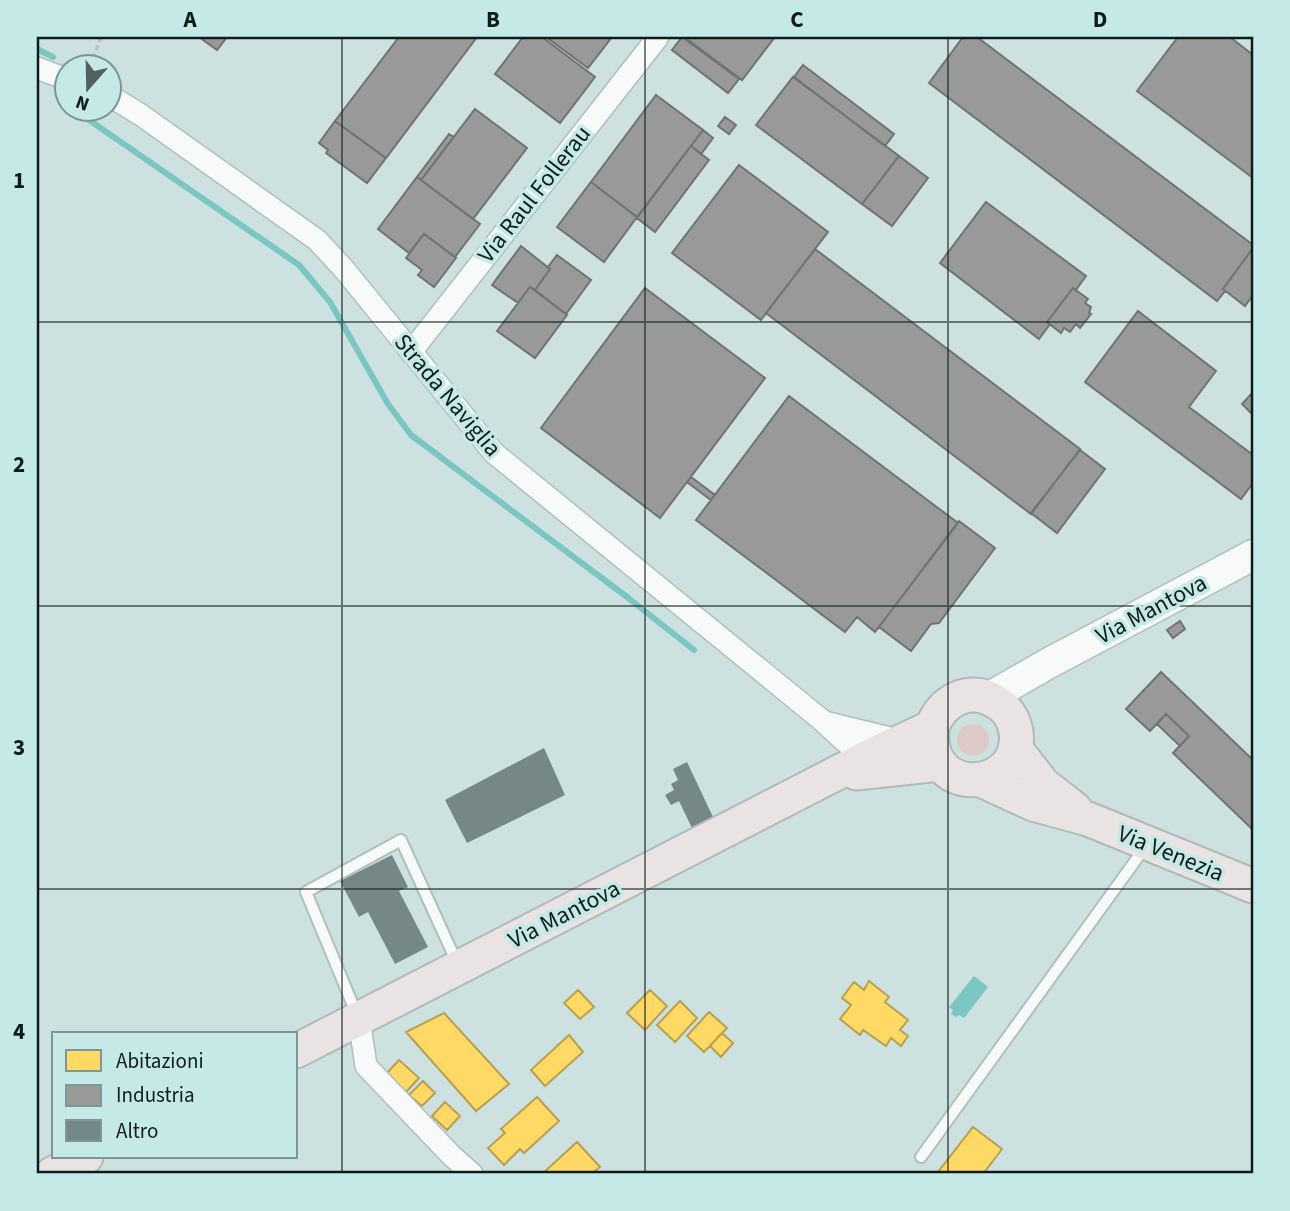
<svg xmlns="http://www.w3.org/2000/svg" width="1290" height="1211" viewBox="0 0 1290 1211" font-family="'Source Sans 3',sans-serif">
<style>
.green{fill:#ddcac6}
.water{fill:#7bc6c2}
.homes{fill:#ffd966;stroke:#b7a050;stroke-width:2}
.industry{fill:#999;stroke:#6f7473;stroke-width:2}
.lines{fill:none;stroke-linecap:round;stroke-linejoin:round}
.stream{stroke:#7bc6c2;stroke-width:6}
.building{fill:#758887}
.service-casing{stroke:#afbfbe;stroke-width:14}
.minor-casing{stroke:#afbfbe;stroke-width:24}
.secondary-casing{stroke:#afbfbe;stroke-width:33}
.primary-casing{stroke:#afbab9;stroke-width:37}
.path{stroke:#bac2c2;stroke-width:3.5;stroke-dasharray:5 3.5;stroke-linecap:butt}
.service{stroke:#f8fafa;stroke-width:10}
.minor{stroke:#f8fafa;stroke-width:21}
.secondary{stroke:#f8fafa;stroke-width:30}
.primary{stroke:#e9e4e3;stroke-width:33}
.grid{fill:none;stroke:#0e1c1b;stroke-width:2;stroke-opacity:0.55}
.labels{text-anchor:middle;stroke-width:7;stroke-linejoin:round;paint-order:stroke}
.street-label{font-size:24px;fill:#0e1c1b;stroke:#c5e9e7}
.neatline{fill:none;stroke:#0e1c1b;stroke-width:2.5}
.grid-label{font-size:23px;text-anchor:middle;font-weight:bold;fill:#0e1c1b}
</style>
<rect width="100%" height="100%" fill="#cde1e0"/>
<path class="green" d="M957 740a16 16 0 1 1 32 0a16 16 0 1 1-32 0Z"/>
<path class="water" d="M974,976L988,987L964,1018L959,1015L956,1017L951,1014L953,1010L949,1007Z"/>
<path class="homes" d="M869,981L889,997L885,1002L908,1020L900,1030L908,1036L901,1046L891,1038L886,1046L863,1030L860,1035L840,1019L851,1005L842,998L854,982L864,990Z
M578,990L594,1007L580,1019L564,1003Z
M650,990L667,1006L645,1030L627,1013Z
M680,1001L697,1018L675,1042L657,1025Z
M709,1012L727,1028L704,1052L687,1036Z
M444,1013L509,1084L476,1111L406,1032Z
M722,1033L733,1043L721,1057L710,1046Z
M569,1035L583,1052L545,1086L531,1070Z
M399,1060L419,1078L406,1092L386,1074Z
M423,1081L435,1093L422,1106L409,1095Z
M537,1097L559,1121L524,1153L520,1149L504,1165L488,1148L505,1133L501,1129Z
M445,1102L460,1116L447,1130L432,1116Z
M973,1127L1002,1149L983,1174H967L965,1173L963,1174H942L938,1172Z
M577,1142L600,1167L591,1174H542Z"/>
<path class="industry" d="M199,37H227L217,50Z
M399,37H477L386,158L335,121Z
M523,37H542L595,77L560,123L495,74Z
M546,37H612L588,68Z
M682,37L739,79L728,93L672,50Z
M684,37H775L742,80Z
M963,37H977L1253,245V248L1223,289L1225,291L1217,301L929,83Z
M1178,37H1230L1253,55V178L1137,91Z
M803,65L894,134L885,146L794,77Z
M793,77L899,156L862,204L756,125Z
M656,95L703,130L637,217L591,182Z
M475,109L527,148L473,219L421,180Z
M725,117L736,125L729,134L718,126Z
M335,121L386,158L367,183L326,153L328,150L319,143Z
M703,130L713,138L701,154L691,146Z
M449,134L454,137L421,180L417,177Z
M691,146L709,160L655,232L637,218Z
M899,156L928,178L892,226L862,204Z
M739,165L828,232L761,320L672,253Z
M417,177L480,224L455,257L424,234L409,253L378,229Z
M591,182L637,217L604,262L557,227Z
M986,202L1086,276L1076,290L1073,288L1047,322L1050,324L1039,339L940,263Z
M424,234L456,258L434,287L418,275L422,270L406,258Z
M521,246L550,269L535,290L530,287L518,303L492,285Z
M1253,248V295L1245,306L1223,289Z
M815,249L1080,449L1031,514L766,313Z
M557,255L591,280L566,314L535,290L550,269L548,267Z
M530,287L567,315L535,358L497,331Z
M645,288L765,378L660,518L541,428Z
M1073,288L1088,299L1085,303L1091,307L1089,313L1091,314L1080,328L1076,324L1070,332L1064,328L1061,333L1047,322Z
M1138,311L1216,371L1189,407L1253,455V483L1241,499L1085,382Z
M1253,392V415L1242,404Z
M789,396L958,523L875,632L857,617L845,632L696,520Z
M1080,450L1105,469L1057,533L1031,513Z
M691,477L715,495L711,500L687,482Z
M959,521L995,548L939,623L931,624L911,651L879,627Z
M1180,621L1185,629L1173,638L1167,630Z
M1161,672L1253,760V830L1173,753L1189,736L1166,714L1150,731L1126,709Z
M1166,714L1189,736L1180,746L1157,724Z"/>
<g class="lines">
<path class="stream" d="M37,49L53,57
M80,108L89,120L299,265L330,302L388,404L411,435L627,597L694,650"/>
</g>
<path class="building" d="M544,748L565,795L467,843L445,800Z
M687,762L713,817L692,828L679,801L671,805L665,795L674,790L671,784L678,780L673,769Z
M392,855L408,887L399,891L428,947L395,964L368,912L359,917L340,881Z"/>
<g class="lines">
<defs>
<path id="service" d="M357,1015L306,892L401,840L458,965
M921,1157L1146,846"/>
<path id="minor" d="M37,68L66,79
M108,96L120,102L141,115L317,240L343,268L494,453L818,717C834,730 854,755 876,758
M411,352L658,37
M824,722L902,741
M359,1019L366,1066L451,1155L472,1174"/>
<path id="secondary" d="M988,698L1049,663L1253,555"/>
<path id="primary" d="M1015,748L1043,784L1075,809
M856,773L940,764
M981,780L1033,804L1088,819L1253,886
M296,1051L868,757L932,727C942,701 969,685 996,702C1007,708 1014,720 1016,732C1024,791 925,802 932,727
M52,1174L86,1157"/>
</defs>
<use href="#service" class="service-casing"/>
<use href="#minor" class="minor-casing"/>
<use href="#secondary" class="secondary-casing"/>
<use href="#primary" class="primary-casing"/>
<path class="path" d="M90,66L101,37"/>
<use href="#service" class="service"/>
<use href="#minor" class="minor"/>
<use href="#secondary" class="secondary"/>
<use href="#primary" class="primary"/>
</g>
<path class="grid" d="M342,37V1174M645,37V1174M948,37V1174M37,322H1253M37,606H1253M37,889H1253"/>
<g class="labels">
<g class="street-label">
<text transform="translate(534 194) rotate(-52)" y="8">Via Raul Follerau</text>
<text transform="translate(448 395) rotate(50)" y="8">Strada Naviglia</text>
<text transform="translate(1151 609) rotate(-28)" y="8">Via Mantova</text>
<text transform="translate(1171 853) rotate(22)" y="8">Via Venezia</text>
<text transform="translate(564 914) rotate(-27)" y="8">Via Mantova</text>
</g>
</g>
<rect width="1290" height="1211" fill="none" stroke="#c5e9e7" stroke-width="77"/>
<rect x="52" y="1032" width="245" height="126" fill="#c5e9e7" stroke="#7c9795" stroke-width="2"/>
<rect x="66" y="1050" width="35" height="21" fill="#ffd966" stroke="#7c9795" stroke-width="2"/>
<text x="116" y="1068" font-size="21" fill="#0e1c1b">Abitazioni</text>
<rect x="66" y="1085" width="35" height="21" fill="#999999" stroke="#7c9795" stroke-width="2"/>
<text x="116" y="1102" font-size="21" fill="#0e1c1b">Industria</text>
<rect x="66" y="1120" width="35" height="21" fill="#758887" stroke="#7c9795" stroke-width="2"/>
<text x="116" y="1138" font-size="21" fill="#0e1c1b">Altro</text>
<g transform="translate(88 88) rotate(200)"><circle r="33" fill="#c5e9e7" stroke="#7c9795" stroke-width="2"/>
<path d="M0-5L12 26L0 18L-12 26Z" fill="#516160"/>
<text y="-10" font-size="19" font-weight="bold" text-anchor="middle" fill="#0e1c1b">N</text>
</g>
<rect x="38" y="38" width="1214" height="1134" class="neatline"/>
<g class="grid-label">
<text x="190" y="27">A</text>
<text x="493" y="27">B</text>
<text x="797" y="27">C</text>
<text x="1100" y="27">D</text>
<text x="19" y="188">1</text>
<text x="19" y="472">2</text>
<text x="19" y="755">3</text>
<text x="19" y="1039">4</text>
</g>
</svg>
